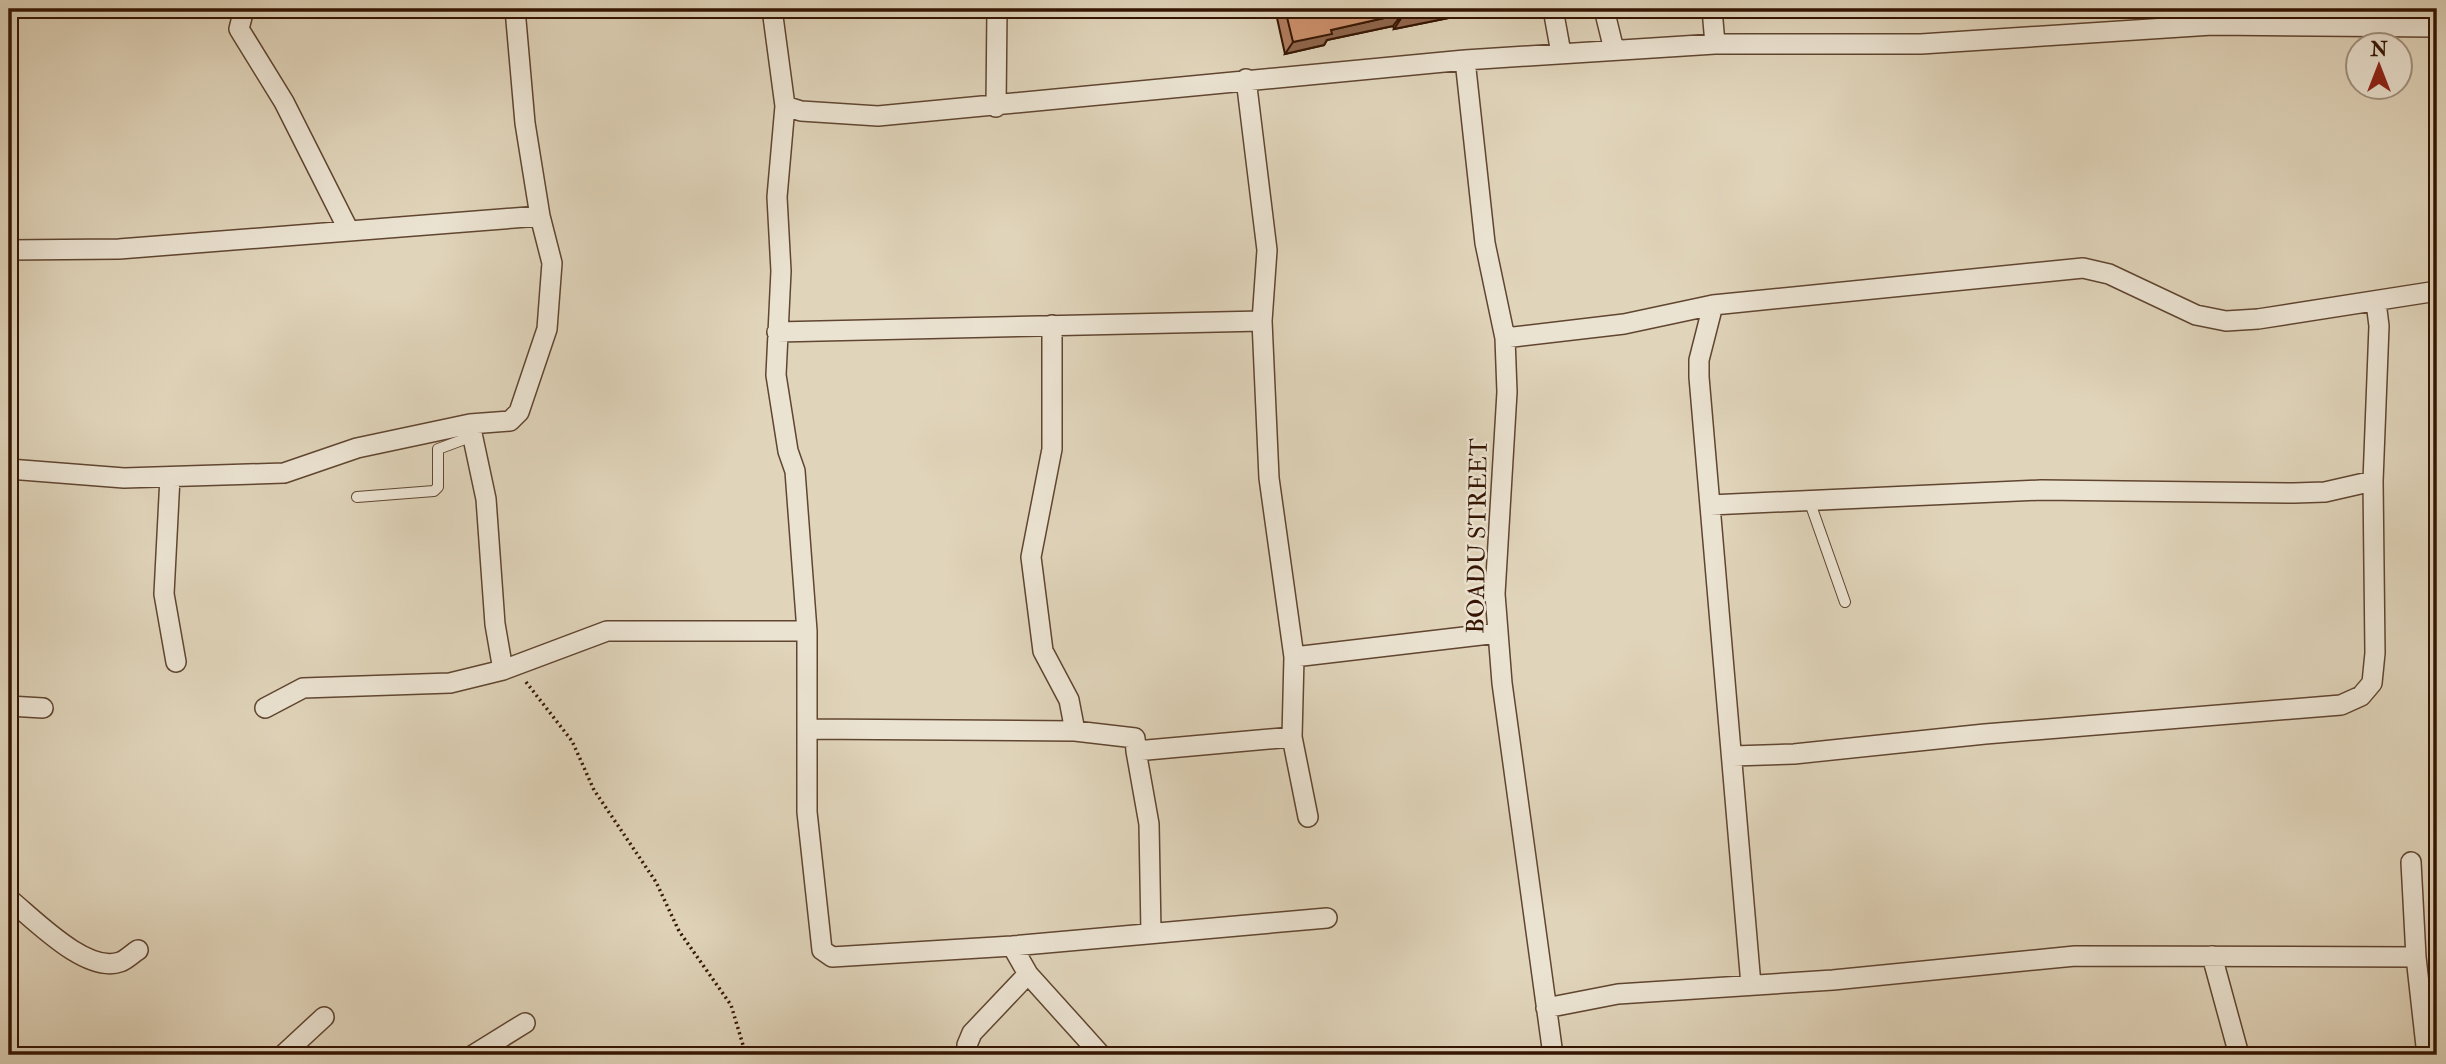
<svg xmlns="http://www.w3.org/2000/svg" width="2446" height="1064" viewBox="0 0 2446 1064" font-family="'IM FELL Double Pica',serif">
<style>
.lines{fill:none;stroke-linecap:round;stroke-linejoin:round}
.lane-casing{stroke:#604530;stroke-width:12}
.street-casing{stroke:#604530;stroke-width:22}
.path{stroke:#351502;stroke-width:3.5;stroke-dasharray:2 3.5;stroke-linecap:butt}
.lane{stroke:#ebe3d2;stroke-width:10}
.street{stroke:#ebe3d2;stroke-width:19}
.wall{fill:#b17e5f;stroke:#351502;stroke-width:2}
.shaded-wall{fill:#90664d;stroke:#351502;stroke-width:2}
.building{fill:#ce926e;stroke:#351502;stroke-width:2}
.labels{text-anchor:middle;stroke-width:5;stroke-linejoin:round;paint-order:stroke}
.street-label{font-size:24px;fill:#351502;stroke:#ebe3d2}
</style>
<rect width="100%" height="100%" fill="#e0d4ba"/>
<filter id="stains"><feTurbulence type="fractalNoise" baseFrequency=".00286" numOctaves="4"/><feColorMatrix values="0 0 0 0 .2 0 0 0 0 .09 0 0 0 0 .02 0 0 0 .5 -.17"/></filter>
<radialGradient id="worn" r=".72"><stop offset=".6" stop-color="#630" stop-opacity="0"/><stop offset="1" stop-color="#630" stop-opacity=".3"/></radialGradient>
<g class="lines">
<defs>
<path id="lane" d="M357,497L434,491L438,487V449L473,436
M1809,500L1845,602"/>
<path id="street" d="M244,9L239,29L284,102L348,229
M772,9L785,106L777,197L781,271L776,375L788,451L795,471L807,631V812L822,950L832,957L1012,946L1327,918
M1553,9L1561,53
M1604,9L1614,50
M1712,9L1715,44
M1465,60L1485,243L1505,338L1507,392L1495,594L1502,683L1553,1055
M1246,79L1267,250L1262,321L1269,478L1294,657L1292,737L1308,817
M785,106L801,111L878,116L1465,60L1715,44H1921L2212,25L2437,27
M996,107L997,9
M9,250L119,249L540,216
M1713,305L1699,360V377L1751,985
M1052,325V449L1031,557L1043,651L1069,700L1075,731
M777,332L1262,321
M1505,338L1624,324L1713,305L2083,268L2109,274L2196,315L2226,321L2258,319L2437,291
M470,424L486,499L495,624L503,670
M9,469L124,478L284,473L357,448L470,424L510,421L519,412L547,329L552,263L540,216L525,123L515,9
M170,477L164,594L176,662
M1710,505L2041,490L2294,493L2325,492L2373,481
M1294,657L1498,633
M9,706L43,708
M265,708L303,688L450,683L503,670L607,631H807
M808,729L1075,731L1135,738L1136,751L1292,737
M1136,751L1149,824L1151,933
M1733,756L1794,754L1985,734L2341,705L2361,696L2372,683L2375,653L2373,481L2379,326L2376,302
M2411,862L2416,957L2427,1055
M9,899C34,919 86,974 120,962C126,960 133,953 138,950
M1012,946L1028,974L1101,1055
M2212,956L2239,1055
M1546,1008L1618,994L1833,980L2075,956L2416,957
M283,1055L324,1017
M473,1055L525,1023
M968,1055L967,1045L972,1033L1028,974"/>
</defs>
<use href="#lane" class="lane-casing"/>
<use href="#street" class="street-casing"/>
<path class="path" d="M526,682L572,741L594,790L656,882L679,931L731,1005L746,1055"/>
<use href="#lane" class="lane"/>
<use href="#street" class="street"/>
</g>
<path class="wall" d="M1275,9H1493L1394,29L1393,26L1327,40L1324,45L1285,54Z"/>
<path class="shaded-wall" d="M1444,9H1493L1394,29L1402,17Z
M1402,14L1393,26L1327,40L1324,45L1285,54L1293,42L1331,30Z"/>
<path class="building" d="M1285,9H1444L1402,17V14L1331,30L1332,34L1293,42Z"/>
<g class="labels">
<g class="street-label">
<text transform="translate(1477 536) rotate(-89)" y="8">BOADU STREET</text>
</g>
</g>
<rect width="2446" height="1064" fill="none" stroke="#e0d4ba" stroke-width="35"/>
<rect x="10" y="10" width="2425" height="1043" fill="none" stroke="#351502" stroke-width="3.5"/>
<rect x="18" y="18" width="2411" height="1029" fill="none" stroke="#351502" stroke-width="2"/>
<g transform="translate(2379 66)"><circle r="33" fill="#ebe3d2" stroke="#a2917f" stroke-width="2"/>
<path d="M0-5L12 26L0 18L-12 26Z" fill="#8f2418"/>
<text y="-10" font-size="19" font-weight="bold" text-anchor="middle" fill="#351502">N</text>
</g>
<rect width="100%" height="100%" filter="url(#stains)"/>
<rect width="100%" height="100%" fill="url(#worn)"/>
</svg>
